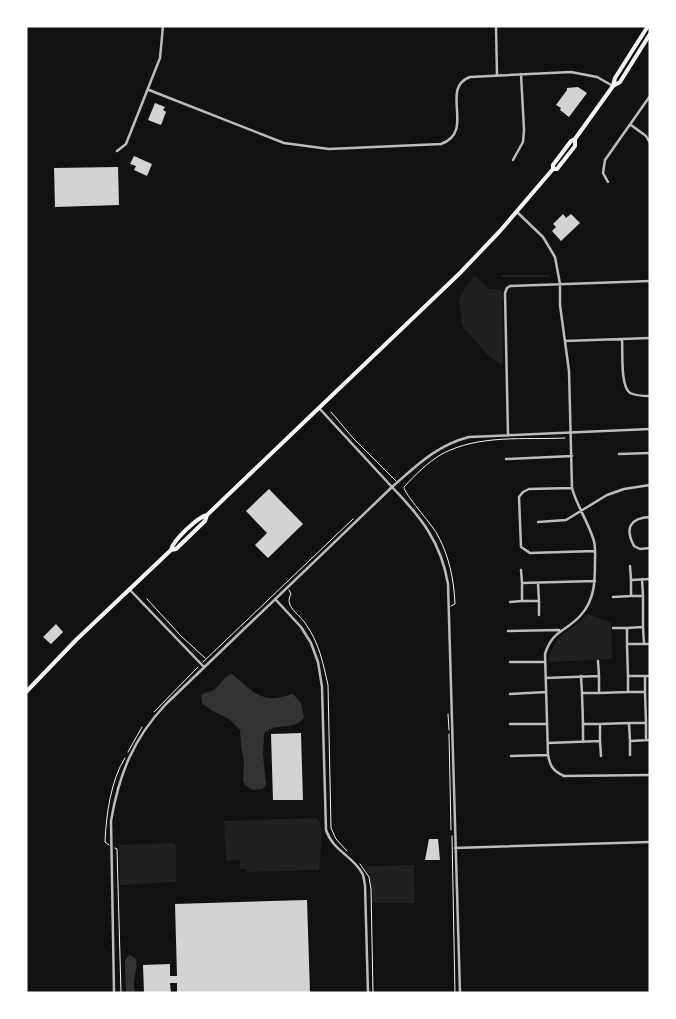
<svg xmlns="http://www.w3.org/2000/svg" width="676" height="1019" viewBox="0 0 676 1019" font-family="Helvetica,sans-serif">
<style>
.green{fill:#202020}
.water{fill:#333}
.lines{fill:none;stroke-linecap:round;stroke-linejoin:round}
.stream{stroke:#333;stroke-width:1}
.building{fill:#d3d3d3}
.path{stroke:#f5f5f5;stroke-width:1}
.minor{stroke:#bcbcbc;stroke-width:2.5}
.tertiary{stroke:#bcbcbc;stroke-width:2.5}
.primary{stroke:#f5f5f5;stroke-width:4}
</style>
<rect width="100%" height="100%" fill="#111"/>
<path class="green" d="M475,275L489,289L502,290L503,360L502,365L489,356L462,326L459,300L466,286Z
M588,614L611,623L612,659L549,662C552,634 572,632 588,614Z
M318,818C325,832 320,855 319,870L247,872V869H240V860L226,861L224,821Z
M174,843L176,846V882L120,885L119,845Z
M414,865L415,903H372C373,889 371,879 365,866Z"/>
<path class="water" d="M232,674C247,686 257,700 277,698C283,697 288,695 293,694L301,703L304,718C292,732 276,721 264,734L263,754L266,785L262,789L252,790L245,785L243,780L244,762L241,746L240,730L229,719L211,710L202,703L201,695C206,691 212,693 216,688C222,683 225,675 232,674Z
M130,955L136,959C139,971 130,981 136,993H126L125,960Z"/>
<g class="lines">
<path class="stream" d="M502,276H549"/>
</g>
<path class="building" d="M578,87L587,93L569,117L560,110L561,108L556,105L567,90V88Z
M155,103L165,107L163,110L166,112L161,125L148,120Z
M134,156L152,164L147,176L134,170L136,166L130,164Z
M118,167L119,205L55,207L54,168Z
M563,214L566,218L571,214L580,223L561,241L552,231L556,227L553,224Z
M269,489L303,524L268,558L255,545L267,533L246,511Z
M56,624L63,632L51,644L43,637Z
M301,733L303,800H273L271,734Z
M429,839H438L440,860H425Z
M307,900L310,993H177V983H170L171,993H144L143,965L170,964V976H177L175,904Z"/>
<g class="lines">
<path class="path" d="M331,412L353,438L396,481
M289,590L291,594C284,606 298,613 305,623C319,642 323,663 328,685L331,828L336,839L347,851
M147,599L181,636L205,658
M451,606L455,604C454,580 449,555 437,534C431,523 404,494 404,487C415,475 428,462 442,454C479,434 525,440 565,438
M203,662L353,519
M154,712L198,667
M448,714L449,730
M449,734L451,830
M128,752L142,727
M452,836L455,993
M109,845L105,842C106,816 111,779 125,758
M115,848L117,849L121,993
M360,864L369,877L371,889L373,993"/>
<path class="minor" d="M496,26L497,75
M149,90L284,143L329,149L441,144C476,132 439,88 470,77L571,72L597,77L613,86
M631,125L646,136L650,143
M117,151L126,144L160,58L163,26
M513,160L523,142L524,130L521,74
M608,182L603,173L605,160L650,96
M517,212L543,237L555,257L560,284V305L569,371L572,488C577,506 587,520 593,538C596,545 595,553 595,561C595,581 595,599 581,615C566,632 553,629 545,654L548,755C550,766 553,771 564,776L650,775
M622,339C623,351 620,386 630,393C636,396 644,396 650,396
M565,341L650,338
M508,435L505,293L507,288L510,286L650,281
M619,454L650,453
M506,459L572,456
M572,488L529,489L523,492L519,497L521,547L530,553L595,551
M650,517C629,518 625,529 634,546L640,549L650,548
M538,522L566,520L607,495L624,489L650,485
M630,566L631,580
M521,570L522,583
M642,579L643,596H631V580L650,579
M538,583L539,601H522V583L595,581
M129,589L204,667
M643,596V627
M613,597L631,596
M276,600L301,627L311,643L318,662L322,687L326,830C333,851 353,856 362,873C364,876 364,881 365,885L368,993
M539,601V615
M510,602L522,601
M613,628H627
M508,631L559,630
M644,644L643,627L627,628V644H650
M627,645L628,676
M598,661L599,676
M510,662H545
M645,676V692H628V676H650
M546,678L599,676V693H582L581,676
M645,692L646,723
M582,693L583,724
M599,693L628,692
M510,694L546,692
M510,724H547
M600,724L629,723
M646,740V723H629L630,741L650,740
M600,741L601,756
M630,741V755
M548,743L600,741V724H583V742
M511,756L548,755
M455,848L650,842
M114,993L111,821C119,774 133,739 166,704L392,487C421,517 441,542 448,584L460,993"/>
<path class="tertiary" d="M319,408L392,487C416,466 437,445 469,437L650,429"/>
<path class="primary" d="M613,86L620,82L650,34
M553,169V165L571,141L575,139L613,86L615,78L648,26
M171,550C173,540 198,517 207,515
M26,692L76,640L171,550L176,549L205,521L207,515L460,273L500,231L553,169H557L575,146V139"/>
</g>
<rect width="676" height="1019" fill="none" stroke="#ffffff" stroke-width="55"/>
</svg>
